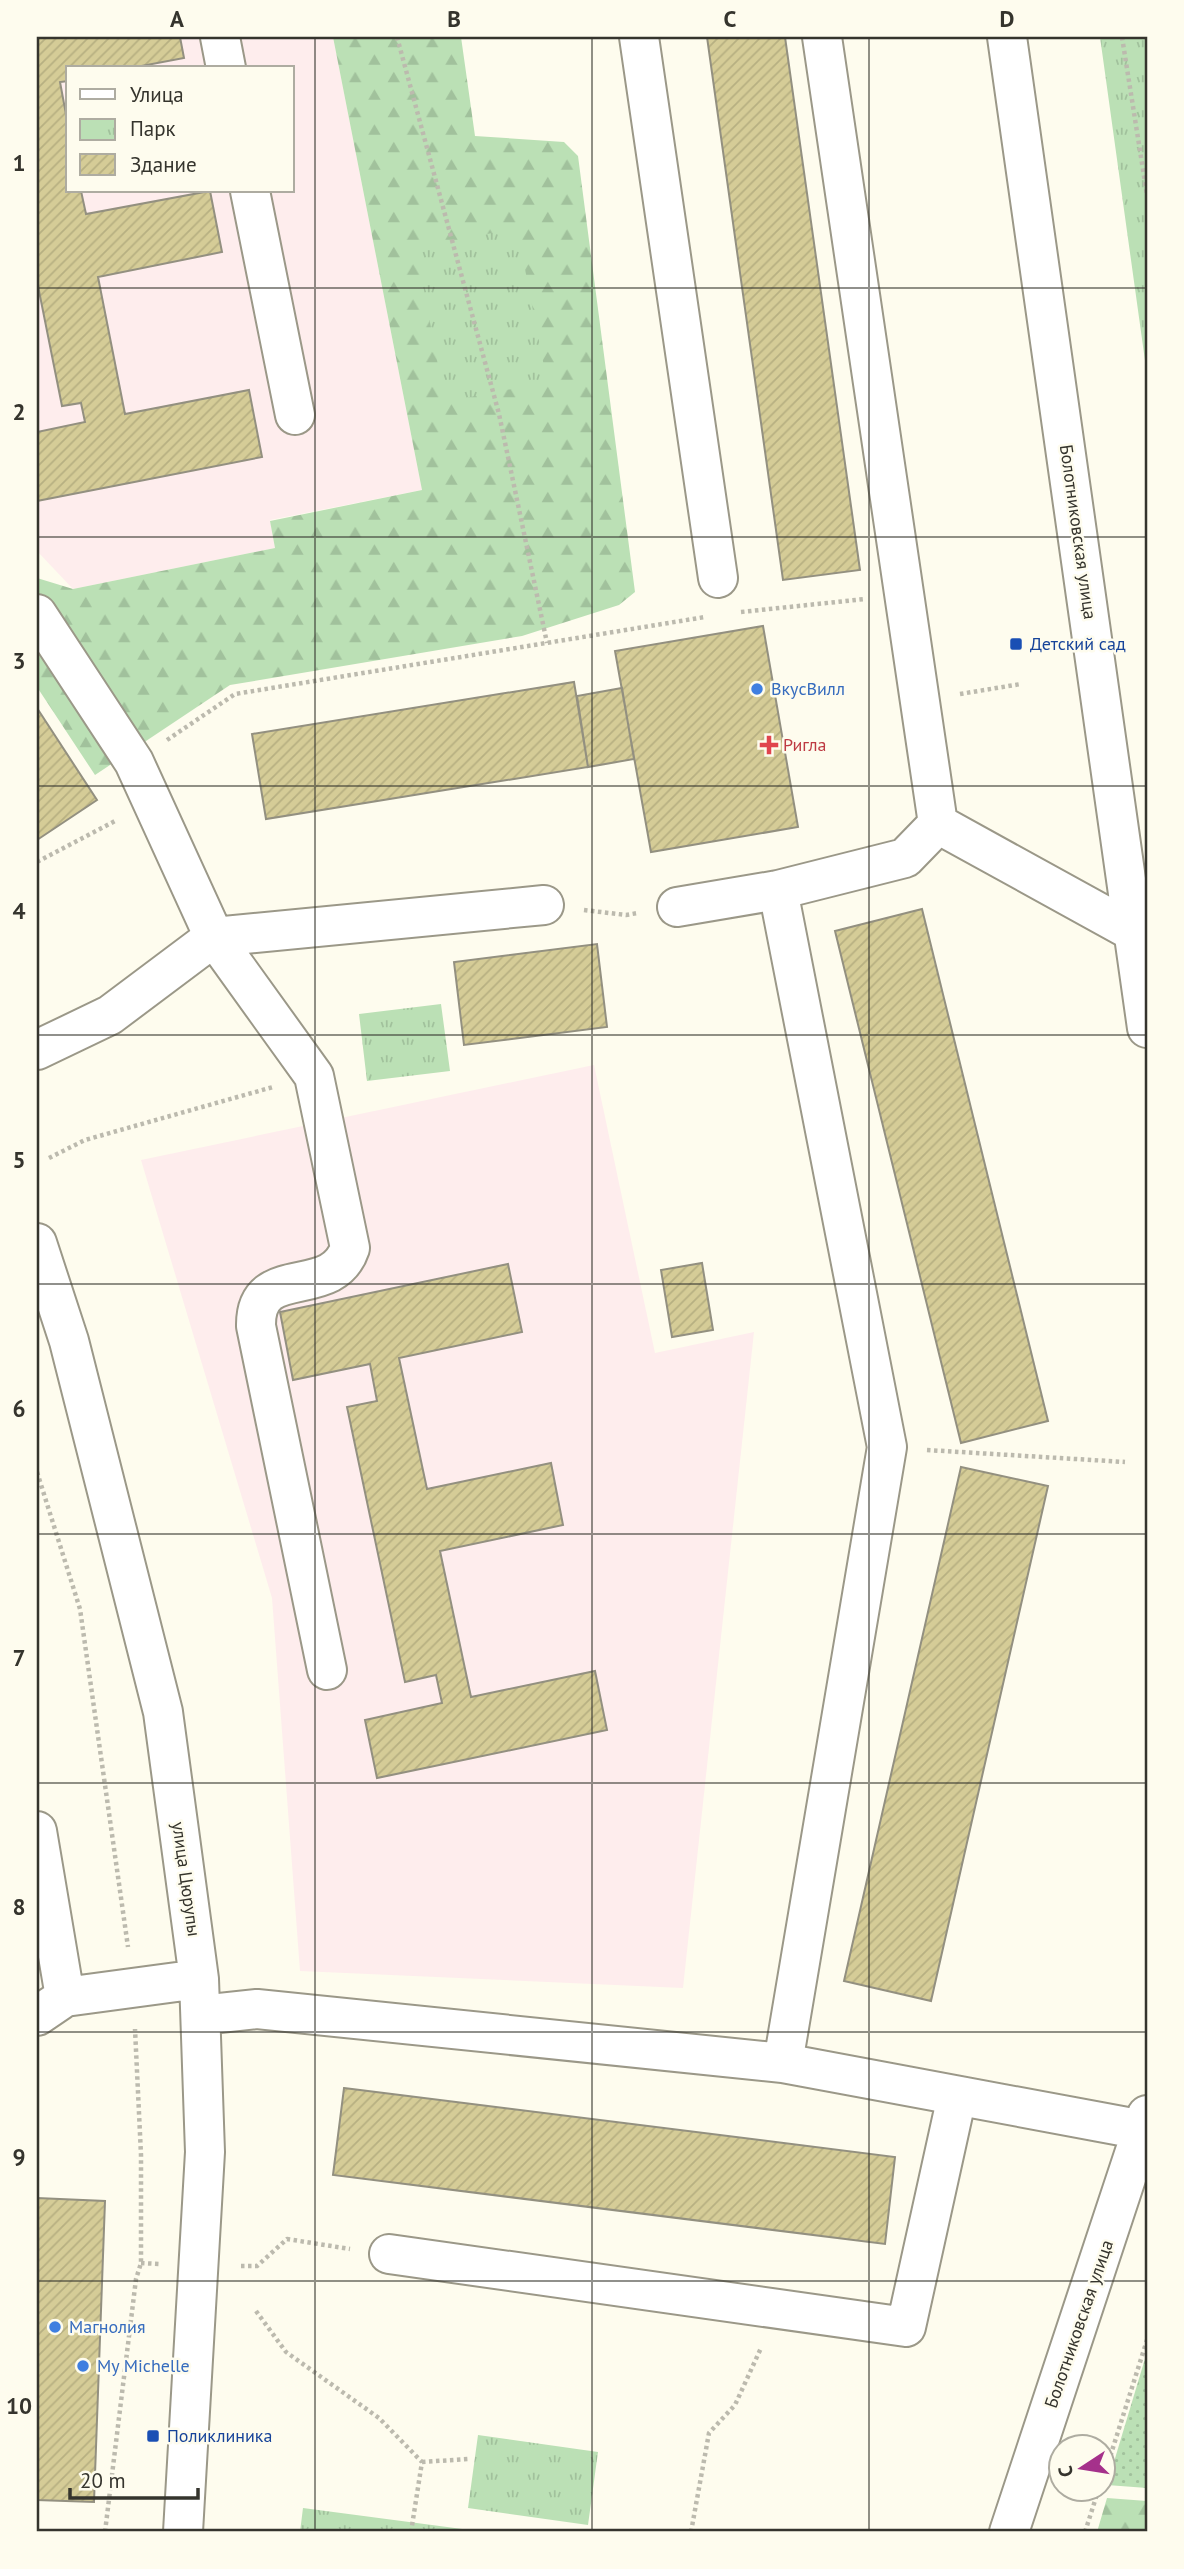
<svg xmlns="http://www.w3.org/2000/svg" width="1184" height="2569" viewBox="0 0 1184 2569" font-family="'PT Sans',sans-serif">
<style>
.education{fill:#feeded;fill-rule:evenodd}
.grass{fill:url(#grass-dots)}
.forest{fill:url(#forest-firs)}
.park{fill:url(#park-tufts)}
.building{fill:url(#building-hatch);stroke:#939080;stroke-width:2}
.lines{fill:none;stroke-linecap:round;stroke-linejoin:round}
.minor-casing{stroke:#9b9888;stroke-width:42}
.path{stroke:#bcbaae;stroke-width:4.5;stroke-dasharray:3.5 3.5;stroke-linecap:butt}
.minor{stroke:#fff;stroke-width:38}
.grid{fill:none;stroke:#35342d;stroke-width:2;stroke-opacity:0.55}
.transit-dot{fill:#1a4fb4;stroke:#fefcee;stroke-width:2.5}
.shop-dot{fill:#3f7fe0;stroke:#fefcee;stroke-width:2.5}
.health-dot{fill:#e0444e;stroke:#fefcee;stroke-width:2.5}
.labels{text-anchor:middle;stroke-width:5;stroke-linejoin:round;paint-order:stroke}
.street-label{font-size:18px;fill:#35342d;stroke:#fefcee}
.transit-label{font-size:18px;fill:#164399;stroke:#fefcee;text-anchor:start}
.shop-label{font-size:18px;fill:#366cbe;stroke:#fefcee;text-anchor:start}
.health-label{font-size:18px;fill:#be3a42;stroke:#fefcee;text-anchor:start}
.neatline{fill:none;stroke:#35342d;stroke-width:2.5}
.grid-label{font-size:23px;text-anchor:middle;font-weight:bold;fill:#35342d}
</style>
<defs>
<pattern id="grass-dots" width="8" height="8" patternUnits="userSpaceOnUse" patternTransform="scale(1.75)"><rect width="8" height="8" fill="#bbe0b5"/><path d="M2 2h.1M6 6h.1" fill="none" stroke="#a1c19c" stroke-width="1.8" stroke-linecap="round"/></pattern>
<pattern id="forest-firs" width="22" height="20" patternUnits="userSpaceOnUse" patternTransform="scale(1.75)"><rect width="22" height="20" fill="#bbe0b5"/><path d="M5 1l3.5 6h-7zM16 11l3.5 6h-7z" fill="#a1c19c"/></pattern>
<pattern id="park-tufts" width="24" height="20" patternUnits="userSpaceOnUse" patternTransform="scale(1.75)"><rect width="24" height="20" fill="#bbe0b5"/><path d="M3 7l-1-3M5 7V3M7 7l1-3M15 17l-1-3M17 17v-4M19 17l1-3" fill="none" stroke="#a1c19c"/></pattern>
<pattern id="building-hatch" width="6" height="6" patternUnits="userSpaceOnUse" patternTransform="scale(1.75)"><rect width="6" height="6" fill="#d5cc97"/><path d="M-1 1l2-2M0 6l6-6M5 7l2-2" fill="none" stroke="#b7b082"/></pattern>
</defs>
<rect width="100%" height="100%" fill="#fefcee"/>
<path class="education" d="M37,37H333L422,490L270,520L275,548L73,589L37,551ZM68,68H292V191H68Z
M594,1065L655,1353L754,1332L683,1988L300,1971L272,1598L141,1160Z"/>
<path class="grass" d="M1147,2352V2488L1107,2485Z"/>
<path class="forest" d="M333,37H461L475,136L564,142L578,156L635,592L619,605L522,636L230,685L95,775L37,687V578L73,589L275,548L270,521L422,490Z
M1107,2498L1147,2501V2532H1097Z"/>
<path class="park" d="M1100,37H1147V375Z
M517,228L547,382L445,402L416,248Z
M441,1004L450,1071L367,1081L359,1014Z
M478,2435L598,2452L588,2525L468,2508Z
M303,2508L485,2532H300Z"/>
<path class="building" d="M37,37H180L184,58L131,68H68V81L60,82L68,125V191H81L86,214L210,191L222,252L98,277L125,414L249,390L262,457L37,501V432L85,422L81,403L62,406L37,281Z
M707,37H785L860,570L783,580Z
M763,626L798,827L651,852L615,651Z
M574,682L588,767L266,819L252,734Z
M622,688L634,759L588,767L577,696Z
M37,708L97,800L37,840Z
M922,909L1048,1421L961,1443L835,931Z
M597,944L607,1027L464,1045L454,962Z
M702,1263L713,1330L672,1337L661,1270Z
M508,1264L522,1332L399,1358L427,1489L551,1463L563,1525L440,1551L471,1697L595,1671L607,1730L377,1778L365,1720L442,1703L436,1675L405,1682L347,1407L377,1401L370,1364L293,1380L280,1312Z
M961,1467L1048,1486L931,2001L844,1981Z
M344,2088L895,2157L885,2244L333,2175Z
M37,2198L105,2201L94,2502L37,2500Z"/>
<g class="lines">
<defs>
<path id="minor" d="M220,37L226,68
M639,37L718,578
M1007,37L1147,1028
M250,191L295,415
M37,614L134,762L214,937L314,1076L350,1248C332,1302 255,1260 256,1326L327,1670
M938,824L1134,932
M677,907L778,890
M37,1050L110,1015L214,937L544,905
M37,1243L69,1341L163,1712L199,1979L205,2152L183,2532
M37,1831L65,1997
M201,2015L257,2009L783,2063L1143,2130
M37,2016L65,1997L199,1979
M783,2063L887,1447L778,890L905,858L938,824L822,37
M389,2254L906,2327L957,2096
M1009,2532L1147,2115"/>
</defs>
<use href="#minor" class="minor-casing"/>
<path class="path" d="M397,37L499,414L547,643
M1122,37L1147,195
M741,612L865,599
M960,694L1021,684
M167,740L235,694L705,617
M37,862L115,821
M584,910L626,915L638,913
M49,1158L85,1140L273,1087
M927,1450L1125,1462
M37,1472L80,1609L128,1947
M141,2263L159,2264
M241,2266H257L287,2239L350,2249
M256,2311L286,2352L379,2418L422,2462L411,2532
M422,2462L468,2459
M1104,2476L1147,2340
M105,2532L136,2279L141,2263V2155L135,2029
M691,2532L709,2433L735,2405L761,2348
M1085,2532L1099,2488"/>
<use href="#minor" class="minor"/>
</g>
<path class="grid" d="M315,37V2532M592,37V2532M869,37V2532M37,288H1147M37,537H1147M37,786H1147M37,1035H1147M37,1284H1147M37,1534H1147M37,1783H1147M37,2032H1147M37,2281H1147"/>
<g class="transit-dot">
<rect x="1009" y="637" width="14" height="14" rx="3.5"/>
<rect x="146" y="2429" width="14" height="14" rx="3.5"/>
</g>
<g class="shop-dot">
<circle cx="757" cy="689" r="7"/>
<circle cx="55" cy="2327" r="7"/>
<circle cx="83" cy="2366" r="7"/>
</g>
<path class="health-dot" d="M765.5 734.5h7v7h7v7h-7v7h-7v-7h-7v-7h7z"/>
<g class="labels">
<g class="street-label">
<text transform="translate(1078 532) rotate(82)" y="6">Болотниковская улица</text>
<text transform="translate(186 1879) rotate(82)" y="6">улица Цюрупы</text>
<text transform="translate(1079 2324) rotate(-71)" y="6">Болотниковская улица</text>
</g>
<g class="transit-label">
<text x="1030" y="650">Детский сад</text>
<text x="167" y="2442">Поликлиника</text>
</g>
<g class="shop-label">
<text x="771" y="695">ВкусВилл</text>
<text x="69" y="2333">Магнолия</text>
<text x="97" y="2372">My Michelle</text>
</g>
<g class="health-label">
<text x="783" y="751">Ригла</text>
</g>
</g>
<rect width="1184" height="2569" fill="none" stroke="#fefcee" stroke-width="77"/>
<rect x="66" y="66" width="228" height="126" fill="#fefcee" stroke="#aeaca1" stroke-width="2"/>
<rect x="80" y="89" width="35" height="10" fill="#ffffff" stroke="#aeaca1" stroke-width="2"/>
<text x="130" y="102" font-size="21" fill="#35342d">Улица</text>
<rect x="80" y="119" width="35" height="21" fill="url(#park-tufts)" stroke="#aeaca1" stroke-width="2"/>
<text x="130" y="136" font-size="21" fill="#35342d">Парк</text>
<rect x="80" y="154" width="35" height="21" fill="url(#building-hatch)" stroke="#aeaca1" stroke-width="2"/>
<text x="130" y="172" font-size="21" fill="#35342d">Здание</text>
<g transform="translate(1082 2468) rotate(258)"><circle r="33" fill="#fefcee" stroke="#aeaca1" stroke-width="2"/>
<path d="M0-5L12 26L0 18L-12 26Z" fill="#a5318b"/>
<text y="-10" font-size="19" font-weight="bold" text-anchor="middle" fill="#35342d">С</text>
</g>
<path d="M70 2488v10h128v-10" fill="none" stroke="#35342d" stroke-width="3.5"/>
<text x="80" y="2488" font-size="21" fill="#35342d" stroke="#fefcee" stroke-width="5" paint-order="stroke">20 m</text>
<rect x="38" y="38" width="1108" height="2492" class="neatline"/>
<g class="grid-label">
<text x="177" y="27">A</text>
<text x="454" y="27">B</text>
<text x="730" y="27">C</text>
<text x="1007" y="27">D</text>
<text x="19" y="171">1</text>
<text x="19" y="420">2</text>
<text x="19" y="669">3</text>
<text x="19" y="919">4</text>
<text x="19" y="1168">5</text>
<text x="19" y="1417">6</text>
<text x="19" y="1666">7</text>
<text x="19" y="1915">8</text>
<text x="19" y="2165">9</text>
<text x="19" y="2414">10</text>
</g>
</svg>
